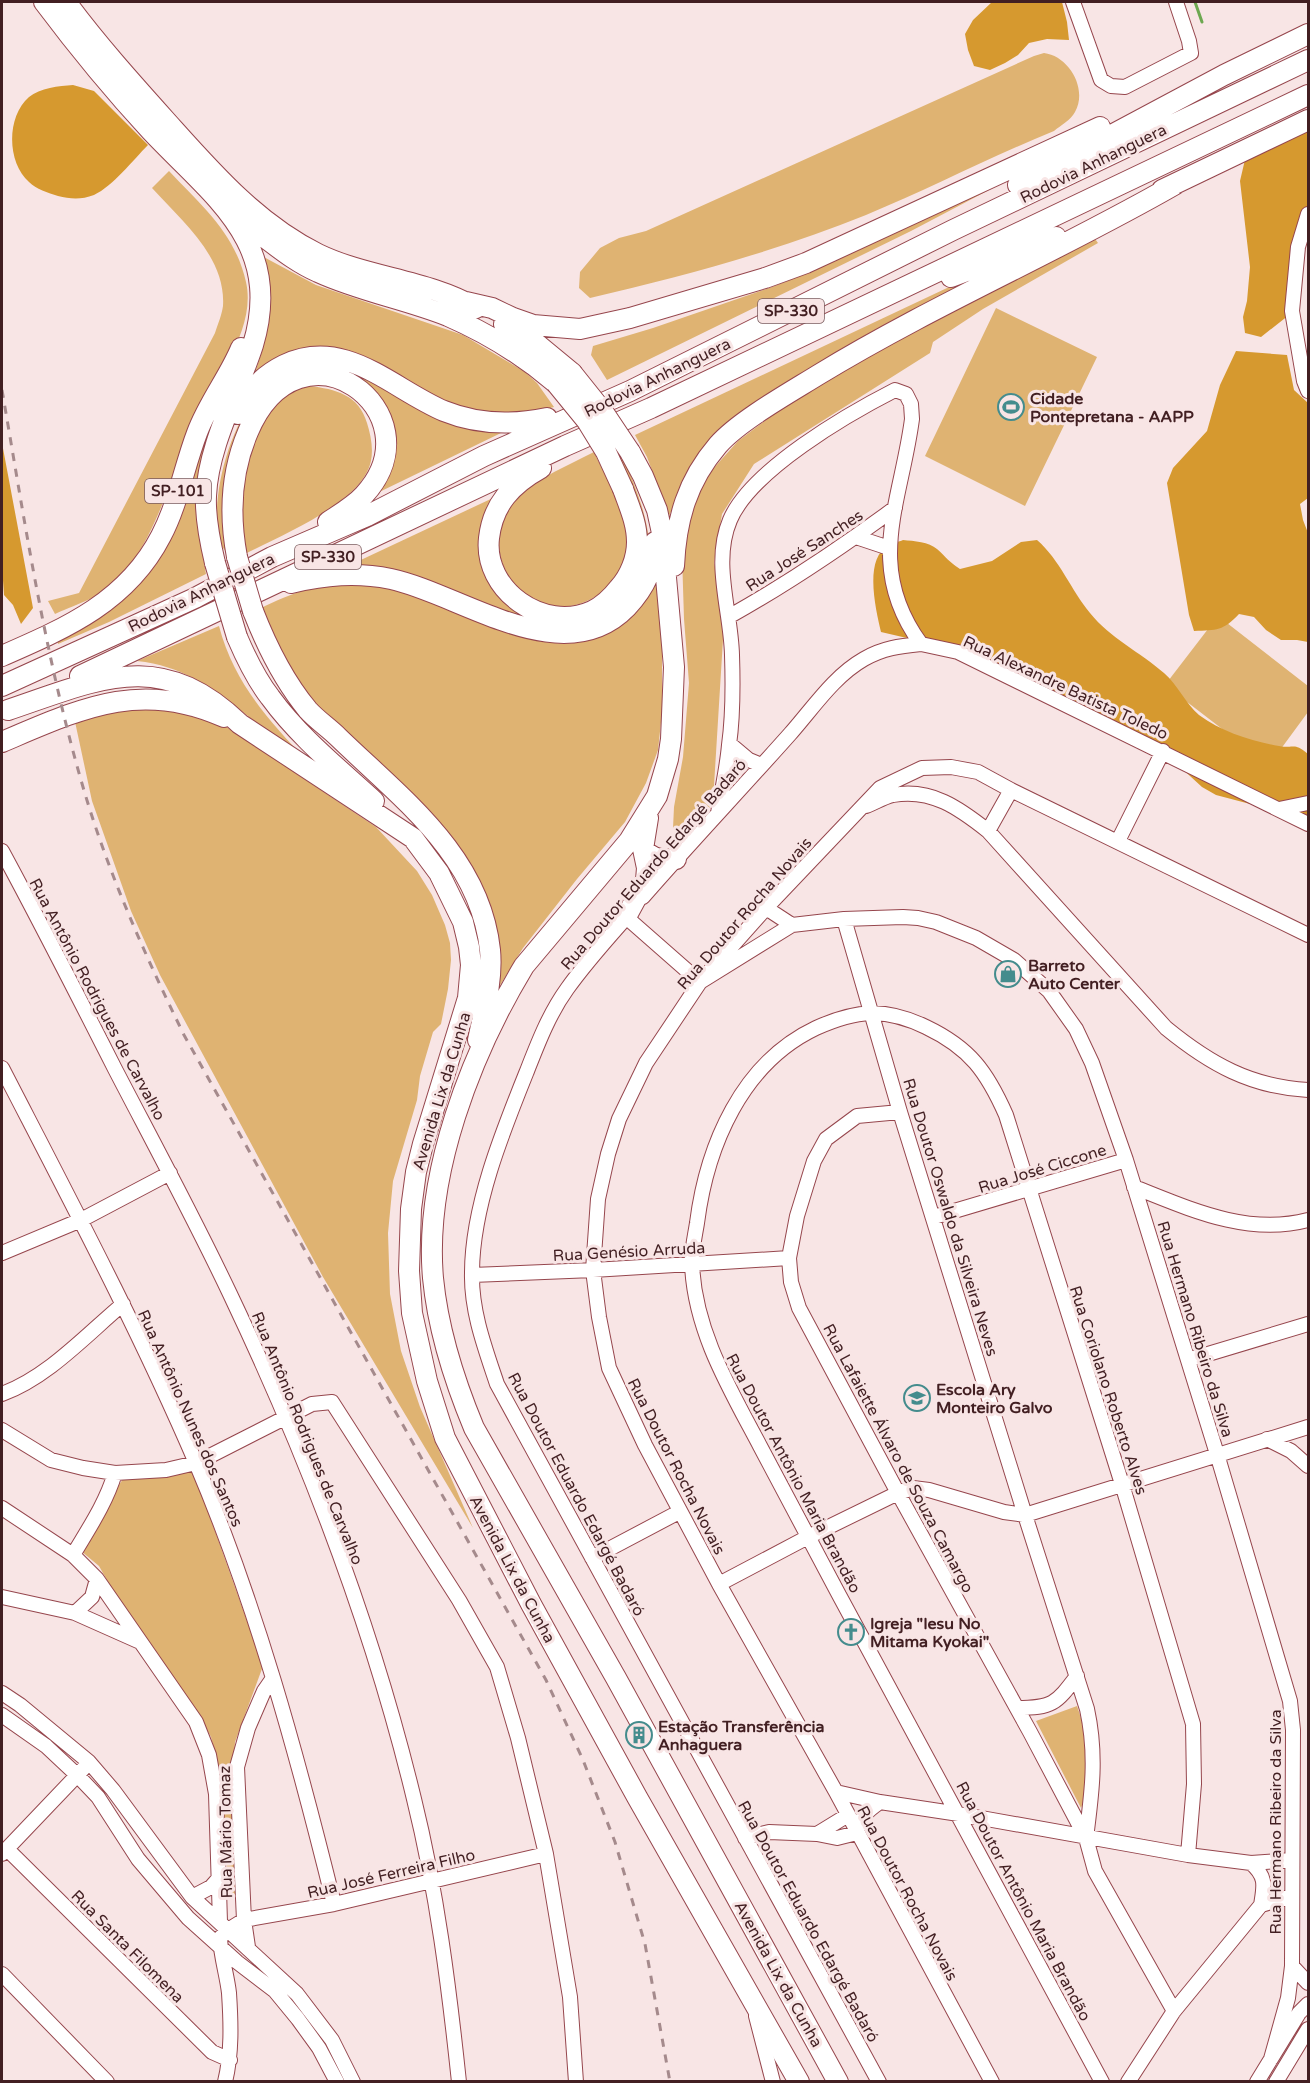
<svg xmlns="http://www.w3.org/2000/svg" width="1310" height="2083" viewBox="0 0 1310 2083" font-family="'Varela Round',sans-serif">
<style>
.green{fill:#dfb372}
.forest{fill:#d6992f}
.lines{fill:none;stroke-linecap:round;stroke-linejoin:round}
.stream{stroke:#6da850;stroke-width:3}
.minor-casing{stroke:#96464d;stroke-width:16}
.highway-casing{stroke:#96464d;stroke-width:22}
.minor{stroke:#fff;stroke-width:14}
.highway{stroke:#fff;stroke-width:20}
.rail{stroke:#a58a8c;stroke-width:3;stroke-dasharray:8 8;stroke-linecap:butt}
.highway-bridge-casing{stroke:#96464d;stroke-width:22;stroke-linecap:butt}
.highway-bridge{stroke:#fff;stroke-width:20}
.labels{text-anchor:middle;stroke-width:6;stroke-linejoin:round;paint-order:stroke}
.shield{fill:#f8e5e5;stroke:#795a5c;stroke-width:1.5}
.shield-label{font-size:15px;font-weight:bold;fill:#421f22}
.street-label{font-size:16px;fill:#421f22;stroke:#f8e5e5}
.poi-label{font-size:16px;font-weight:bold;fill:#421f22;stroke:#f8e5e5;text-anchor:start}
</style>
<rect width="100%" height="100%" fill="#f8e5e5"/>
<path class="green" d="M1044,53C1069,56 1088,89 1075,112C1071,120 1061,125 1054,131C990,157 929,189 866,215C777,251 684,276 590,298L579,288L580,272L600,248L619,238L646,231L1034,56Z
M1050,158L911,231L607,380L591,355L593,346L653,328L772,287L815,270Z
M169,171C202,206 235,233 246,282C257,330 213,383 194,425C168,482 158,535 116,584C108,593 68,608 55,614L48,601L79,593L215,333C218,324 222,314 223,306C226,257 182,221 152,188Z
M1093,236L1098,243L983,309L933,342L930,353L754,464L722,514L714,563L725,607L713,802C705,815 699,824 685,831L673,828L674,807L683,757L689,683L684,619L682,555L688,515L703,480L738,441L790,402L857,360Z
M1044,247L868,339L688,474L669,516L647,457L635,435L947,288Z
M260,255L316,285L463,335L525,372L537,383L554,407L540,411L473,415L353,358L253,378C270,331 275,304 260,255Z
M996,308L1097,357L1025,506L925,456Z
M312,366L336,368L362,378L453,423L474,430L501,433L369,497L388,431L336,374L259,400L228,555C225,550 220,545 219,539C209,494 234,407 273,379C283,372 301,369 312,366Z
M309,386C336,389 359,395 367,423C372,439 375,457 367,472C350,507 280,536 245,554L239,525L248,449L272,404L297,388Z
M213,423V427L198,499L199,532L206,574L109,622L58,644L57,637L125,593Z
M594,452C606,478 622,504 627,532C630,553 624,572 609,586C543,648 460,557 519,496C539,477 569,465 594,452Z
M624,458C634,485 647,513 649,542C652,583 615,623 574,628C559,630 543,627 529,624L407,573L348,566L495,497C490,508 484,519 482,531C469,615 572,657 626,594C638,580 645,561 644,543C643,515 630,487 619,460Z
M657,577L662,632V713L658,750L646,783L625,822L577,879L523,948L494,995L482,899L307,704L259,609C296,591 327,580 368,583C447,590 544,681 619,626C637,612 649,598 657,577Z
M1218,616L1308,686V712L1269,765L1165,685Z
M219,626C234,683 268,719 307,761C286,745 265,730 244,713C209,686 182,666 137,661Z
M154,704L219,722L376,827L417,871L432,895L445,925L450,943L451,960L448,989L441,1024L433,1032L420,1076L417,1100L393,1181L388,1233L390,1294L401,1351L420,1407L473,1528L323,1277L160,975L131,911L92,801L74,717Z
M193,1469L263,1666L235,1742L233,1772L240,1896L230,1897L215,1753L211,1737L197,1711L128,1617L99,1566L81,1551L86,1534L125,1476Z
M1077,1706C1088,1737 1094,1776 1081,1808L1036,1721Z"/>
<path class="forest" d="M992,2H1062L1067,22L1069,40L1047,39L1029,43L1018,55L1005,63L990,70L974,66L968,50L965,34L973,20Z
M73,85L94,91L148,145C133,160 113,186 94,195C81,200 70,199 58,196C48,193 36,189 29,182C7,163 6,117 29,97C40,88 59,86 73,85Z
M1308,112V209L1296,231L1289,315L1261,337L1245,333L1243,317L1247,301L1250,267L1240,181L1247,151Z
M1236,351L1287,355L1294,390L1308,403V498L1300,504L1303,520L1308,533V642L1297,640H1281L1266,630L1254,617L1239,614C1223,631 1217,630 1194,631L1189,615L1167,483L1173,468L1207,431L1220,385Z
M2,443L33,608L21,624L13,605L4,595L2,566Z
M903,540C914,541 929,542 937,549C947,558 948,561 960,569L992,561L1021,542L1037,540C1060,560 1071,590 1090,613C1110,638 1140,652 1164,673C1178,685 1185,703 1199,715C1222,732 1251,741 1279,746C1296,749 1293,742 1308,754V815L1299,817L1216,795L1202,787L1178,765L950,648L881,632C876,610 863,558 889,545C893,542 899,542 903,540Z"/>
<g class="lines">
<path class="stream" d="M1195,2L1202,22"/>
<defs>
<path id="minor" d="M1073,2L1101,80L1111,86L1125,87L1191,53L1189,41L1176,2
M1308,214L1298,247L1292,311L1304,381L1308,391
M856,537L889,548
M730,616C787,584 842,547 895,508
M730,744L749,760L761,765
M866,806C874,803 884,797 893,795C931,788 959,808 988,831L1166,1028C1210,1064 1251,1087 1308,1090
M1279,809L1308,803
M718,813C722,790 727,768 729,745C733,716 733,684 732,655C731,611 712,562 730,520C751,470 848,414 895,390L906,394L911,404L912,419C901,503 864,566 921,644L958,652L1308,824
M988,831L1011,790
M1118,841L1163,751
M2,851C41,923 78,996 115,1069C154,1144 194,1218 230,1294C307,1456 372,1625 414,1799C437,1892 449,1987 459,2082
M643,897C691,842 742,788 790,734C813,708 834,676 864,659C883,648 900,646 921,644
M766,908L792,925
M631,912C609,937 586,962 567,989C549,1014 538,1043 527,1071C502,1133 472,1207 472,1273C471,1311 485,1348 497,1384L879,2082
M626,917L700,982L792,925L844,919L903,917L918,918L936,922L976,938L1014,960L1049,991L1076,1029L1092,1063L1126,1160L1217,1454L1290,1701L1293,1730L1292,1966L1288,1998L1271,2059
M844,919L900,1112L1025,1515L1087,1709C1097,1755 1092,1792 1086,1838
M2,1068C69,1198 138,1328 196,1463C256,1604 297,1754 334,1904
M900,1112L857,1116L826,1139L814,1161L797,1216L789,1258L791,1282L799,1308L898,1493L1030,1732L1086,1838L1095,1871L1174,2011
M1134,1187C1190,1209 1247,1236 1308,1220
M934,1217L1126,1160
M2,1253L81,1220L170,1173
M472,1275L593,1270L789,1258
M1188,1360L1308,1324
M2,1394C48,1377 85,1336 123,1304
M2,1430L51,1460L83,1468L115,1473L166,1470L196,1463L312,1404L332,1402L459,1600L497,1667L518,1738L546,1854L570,1997L576,2082
M1267,1439L1291,1451L1308,1466
M2,1508L73,1555L97,1579L196,1722L209,1755L216,1794L220,1922
M73,1555C89,1528 106,1503 115,1473
M592,1558L679,1512
M719,1584L808,1537L898,1493L913,1488L929,1490L1004,1512L1025,1515L1308,1427
M2,1597L75,1613L138,1641
M75,1613L92,1597L97,1579
M2,1693L20,1705L89,1762L113,1790L192,1897L297,1994L332,2040L353,2082
M1017,1708C1052,1708 1056,1704 1077,1676
M2,1715L46,1746L77,1775L98,1797L138,1859L188,1918L237,1962L275,1991L298,2019L319,2048L337,2082
M836,1792L880,1802L959,1814L1188,1855L1251,1863L1292,1860
M817,1834L848,1815
M745,1838L769,1832L817,1834L837,1838L857,1833C860,1817 867,1811 880,1802
M7,1849L212,2052L230,2060
M2,1854L84,1768
M1251,1863C1267,1877 1264,1886 1261,1905
M192,1897L211,1887L218,1879
M1261,1905L1292,1896
M248,1947L244,1920L237,1767L248,1728L264,1691L273,1678
M1292,1966L1308,1983
M2,1974L107,2082
M756,2016L773,2082
M225,2082C232,2053 231,2023 229,1993C227,1975 221,1957 220,1938L228,1930L244,1920L334,1904L546,1854
M992,2082L836,1792L719,1584L645,1445L609,1368L599,1317L593,1270L598,1199L608,1154L619,1119L646,1063L700,982L766,908L880,788L922,768L951,767L978,772L1011,790L1308,935
M1102,2082C1015,1918 927,1755 838,1593C812,1544 786,1495 760,1446C730,1389 695,1332 692,1265C691,1252 695,1236 697,1223C707,1145 742,1063 816,1028C856,1010 885,1007 926,1027C970,1048 987,1072 1006,1115L1122,1484L1193,1724L1194,1784L1188,1855
M1128,2082L1174,2011L1261,1905
M1257,2082L1299,2013L1308,2004
M1276,2082L1308,2029"/>
<path id="highway" d="M44,2C77,46 113,90 151,131C213,197 284,242 253,345C238,392 208,446 206,496C205,518 210,542 215,563
M66,2C97,44 133,84 168,123C212,172 257,224 318,254C368,278 428,280 476,308
M1018,185L1224,75L1308,34
M1162,190L1308,120
M238,219C266,236 288,259 318,272C359,291 405,299 448,316C487,333 523,355 556,383
M951,277L1056,237
M466,302L492,308L513,318L533,325L580,329L630,318L765,278L806,263L1100,127
M504,324L532,340L572,373
M238,414C247,392 262,376 284,365C345,336 392,389 444,411C476,424 513,425 547,418
M630,452L643,476L657,510L662,533L674,667L671,739L668,759L657,796L629,841L524,966C471,1054 424,1174 433,1278C438,1330 454,1380 474,1428L616,1678L838,2082
M541,468C512,484 493,504 489,538C483,590 543,633 592,611C603,606 612,597 619,588C630,576 637,558 637,542C637,523 629,506 623,489
M237,557C229,515 231,472 248,432C300,309 440,412 364,495C354,506 340,514 328,522
M674,566C676,520 687,481 718,445C739,421 789,393 818,375C933,305 1057,252 1174,185
M291,583C325,575 356,572 391,579C461,594 563,673 627,607C644,589 655,568 655,542
M253,611C267,647 283,680 308,710C317,720 329,728 338,737C402,799 480,856 490,950C493,980 484,1011 478,1040
M237,637C246,658 256,679 270,697C299,737 338,768 374,801
M2,656C66,628 127,602 161,536C178,504 184,467 197,433C208,403 229,377 241,348
M80,676L565,446L651,408L1308,95
M2,686L195,598L272,557L367,516L484,456L630,391L953,230L1308,60
M8,710C100,679 160,647 240,724L413,838L439,873L463,922L469,947L471,965L468,998L423,1144L416,1172L411,1209L409,1271L412,1313L427,1381L445,1438L531,1604L637,1797L799,2082
M2,742C80,709 140,679 224,717
M643,849C654,860 662,860 676,859
M626,917L646,880L647,868L643,849L648,818"/>
</defs>
<use href="#minor" class="minor-casing"/>
<use href="#highway" class="highway-casing"/>
<use href="#minor" class="minor"/>
<use href="#highway" class="highway"/>
<path class="rail" d="M2,390C25,523 45,657 83,787C108,873 145,955 184,1035L546,1680L583,1760L615,1842L645,1944L670,2082"/>
<defs>
<path id="highway-bridge" d="M572,373L604,413L630,452
M556,383L587,421L606,452L623,489
M237,557L253,611
M215,563L237,637"/>
</defs>
<use href="#highway-bridge" class="highway-bridge-casing"/>
<use href="#highway-bridge" class="highway-bridge"/>
</g>
<defs>
<symbol id="stadium-ring" viewBox="-11 -11 22 22"><circle r="9.5" fill="#f8e5e5" stroke="#448c8d" stroke-width="1.5"/><path d="M0-5a6.5 5 0 1 0 0 10a6.5 5 0 1 0 0-10ZM-3.5-1.8h7v3.6h-7Z" fill="#448c8d"/></symbol>
<symbol id="shop-ring" viewBox="-11 -11 22 22"><circle r="9.5" fill="#f8e5e5" stroke="#448c8d" stroke-width="1.5"/><path d="M-5-2.5h2.3a2.7 3.5 0 0 1 5.4 0H5L5.5 6h-11ZM-1.5-2.5h3a1.5 2.3 0 0 0-3 0Z" fill="#448c8d"/></symbol>
<symbol id="school-ring" viewBox="-11 -11 22 22"><circle r="9.5" fill="#f8e5e5" stroke="#448c8d" stroke-width="1.5"/><path d="M0-5L7-2L0 1L-7-2ZM-4 1L0 2.5L4 1V4Q0 6-4 4Z" fill="#448c8d"/></symbol>
<symbol id="church-ring" viewBox="-11 -11 22 22"><circle r="9.5" fill="#f8e5e5" stroke="#448c8d" stroke-width="1.5"/><path d="M-1.2-6h2.4v3.5h3.3v2.4h-3.3V6h-2.4V-.1h-3.3v-2.4h3.3Z" fill="#448c8d"/></symbol>
<symbol id="building-ring" viewBox="-11 -11 22 22"><circle r="9.5" fill="#f8e5e5" stroke="#448c8d" stroke-width="1.5"/><path d="M-4-6H4V6H1V3H-1V6H-4ZM-2.5-4.3h1.7v1.8h-1.7ZM.8-4.3h1.7v1.8H.8ZM-2.5-1h1.7V.8h-1.7ZM.8-1h1.7V.8H.8Z" fill="#448c8d"/></symbol>
</defs>
<g fill-rule="evenodd">
<use href="#stadium-ring" x="996" y="392" width="30" height="30"/>
<use href="#shop-ring" x="993" y="959" width="30" height="30"/>
<use href="#school-ring" x="902" y="1383" width="30" height="30"/>
<use href="#church-ring" x="836" y="1617" width="30" height="30"/>
<use href="#building-ring" x="624" y="1720" width="30" height="30"/>
</g>
<g class="labels">
<g class="shield">
<rect x="758" y="299" width="66" height="24" rx="4.5"/>
<rect x="145" y="479" width="66" height="24" rx="4.5"/>
<rect x="295" y="545" width="66" height="24" rx="4.5"/>
</g>
<g class="shield-label">
<text x="791" y="316">SP-330</text>
<text x="178" y="496">SP-101</text>
<text x="328" y="562">SP-330</text>
</g>
<g class="street-label">
<text transform="translate(1093 163) rotate(-26)" y="6">Rodovia Anhanguera</text>
<text transform="translate(657 377) rotate(-26)" y="6">Rodovia Anhanguera</text>
<text transform="translate(804 550) rotate(-33)" y="6">Rua José Sanches</text>
<text transform="translate(201 592) rotate(-26)" y="6">Rodovia Anhanguera</text>
<text transform="translate(1066 687) rotate(25)" y="6">Rua Alexandre Batista Toledo</text>
<text transform="translate(653 864) rotate(-49)" y="6">Rua Doutor Eduardo Edargé Badaró</text>
<text transform="translate(744 913) rotate(-49)" y="6">Rua Doutor Rocha Novais</text>
<text transform="translate(98 999) rotate(62)" y="6">Rua Antônio Rodrigues de Carvalho</text>
<text transform="translate(441 1091) rotate(-73)" y="6">Avenida Lix da Cunha</text>
<text transform="translate(1042 1168) rotate(-17)" y="6">Rua José Ciccone</text>
<text transform="translate(951 1217) rotate(73)" y="6">Rua Doutor Oswaldo da Silveira Neves</text>
<text transform="translate(629 1251) rotate(-3)" y="6">Rua Genésio Arruda</text>
<text transform="translate(1196 1329) rotate(73)" y="6">Rua Hermano Ribeiro da Silva</text>
<text transform="translate(1109 1390) rotate(72)" y="6">Rua Coriolano Roberto Alves</text>
<text transform="translate(191 1418) rotate(66)" y="6">Rua Antônio Nunes dos Santos</text>
<text transform="translate(308 1438) rotate(68)" y="6">Rua Antônio Rodrigues de Carvalho</text>
<text transform="translate(899 1458) rotate(62)" y="6">Rua Lafaiette Álvaro de Souza Camargo</text>
<text transform="translate(677 1466) rotate(63)" y="6">Rua Doutor Rocha Novais</text>
<text transform="translate(794 1473) rotate(62)" y="6">Rua Doutor Antônio Maria Brandão</text>
<text transform="translate(577 1494) rotate(62)" y="6">Rua Doutor Eduardo Edargé Badaró</text>
<text transform="translate(513 1569) rotate(62)" y="6">Avenida Lix da Cunha</text>
<text transform="translate(1275 1822) rotate(-90)" y="6">Rua Hermano Ribeiro da Silva</text>
<text transform="translate(225 1832) rotate(-91)" y="6">Rua Mário Tomaz</text>
<text transform="translate(391 1873) rotate(-13)" y="6">Rua José Ferreira Filho</text>
<text transform="translate(908 1893) rotate(62)" y="6">Rua Doutor Rocha Novais</text>
<text transform="translate(1024 1901) rotate(62)" y="6">Rua Doutor Antônio Maria Brandão</text>
<text transform="translate(809 1921) rotate(61)" y="6">Rua Doutor Eduardo Edargé Badaró</text>
<text transform="translate(128 1946) rotate(45)" y="6">Rua Santa Filomena</text>
<text transform="translate(779 1974) rotate(61)" y="6">Avenida Lix da Cunha</text>
</g>
<g class="poi-label">
<text x="1030" y="404">Cidade<tspan x="1030" dy="18">Pontepretana - AAPP</tspan></text>
<text x="1028" y="971">Barreto<tspan x="1028" dy="18">Auto Center</tspan></text>
<text x="936" y="1395">Escola Ary<tspan x="936" dy="18">Monteiro Galvo</tspan></text>
<text x="870" y="1629">Igreja "Iesu No<tspan x="870" dy="18">Mitama Kyokai"</tspan></text>
<text x="658" y="1732">Estação Transferência<tspan x="658" dy="18">Anhaguera</tspan></text>
</g>
</g>
<rect width="1310" height="2083" fill="none" stroke="#421f22" stroke-width="6"/>
</svg>
